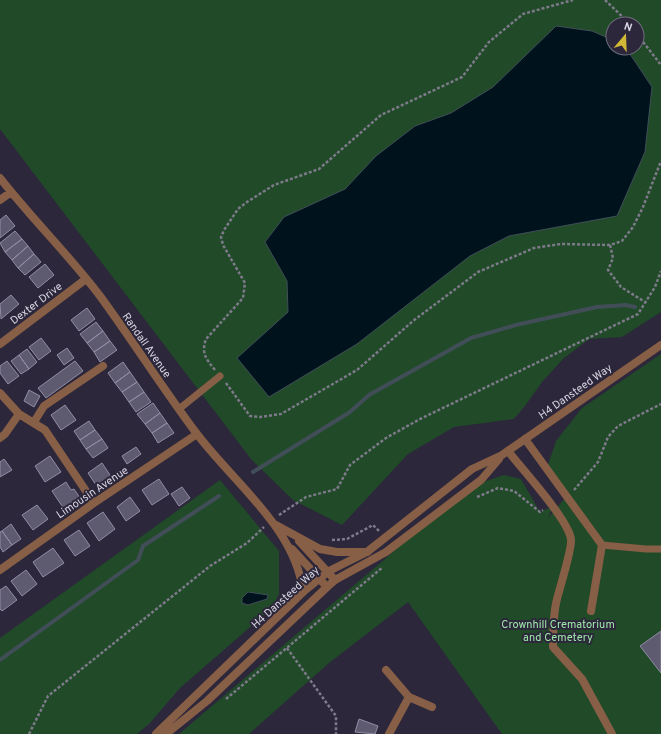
<svg xmlns="http://www.w3.org/2000/svg" width="661" height="734" viewBox="0 0 661 734" font-family="Overpass,sans-serif">
<style>
.green{fill:#204a28;fill-rule:evenodd}
.water{fill:#00131c;stroke:#414e58}
.lines{fill:none;stroke-linecap:round;stroke-linejoin:round}
.stream{stroke:#414e58;stroke-width:4}
.building{fill:#5e5a70;stroke:#928da5}
.path{stroke:#7d7a8a;stroke-width:2.5;stroke-dasharray:3 2;stroke-linecap:butt}
.service{stroke:#875e46;stroke-width:7}
.minor{stroke:#875e46;stroke-width:8}
.tertiary{stroke:#875e46;stroke-width:8}
.labels{text-anchor:middle;stroke-width:4;stroke-linejoin:round;paint-order:stroke}
.street-label{font-size:11px;fill:#d8d6e3;stroke:#2c273b}
.park-label{font-size:11px;fill:#9ee7a8;stroke:#2c273b}
</style>
<rect width="100%" height="100%" fill="#2c273b"/>
<path class="green" d="M0,0H661V312L622,337L589,339L563,359L542,382L525,406L514,419L454,427L408,454L342,525L293,500L251,459L0,129ZM613,24H637V48H613Z
M661,354V734H502L408,602L329,663L249,734H179L392,553L447,502L486,481L504,475L521,479L540,512L553,506L548,518L566,497L548,465L556,441L582,408Z
M220,480L279,551V594L272,608L180,688L149,724L137,734H0V638Z"/>
<path class="water" d="M556,26L592,31L613,40V48H626L652,87L645,152L617,216L509,236L470,256L357,344L269,397L237,358L288,312L287,281L265,242L284,217L345,189L376,156L415,126L451,113L493,87Z
M248,592L268,595L267,599L248,605L242,603V598Z"/>
<g class="lines">
<path class="stream" d="M253,472L350,412L369,395L471,338L516,325L597,307L626,305L635,307
M0,660L138,560L143,546L219,496"/>
</g>
<path class="building" d="M6,215L15,226L0,238V220Z
M15,231L22,239L5,252L0,243Z
M22,239L28,246L12,260L5,252Z
M28,246L34,254L18,268L12,260Z
M34,254L41,262L25,275L18,268Z
M45,264L54,275L38,288L29,277Z
M11,295L19,304L1,319L0,304Z
M87,308L95,319L79,331L71,320Z
M96,322L103,331L87,343L80,334Z
M103,331L110,341L94,352L87,343Z
M41,338L51,351L39,360L29,347Z
M110,341L117,350L100,362L94,352Z
M67,348L74,358L64,365L57,355Z
M27,349L37,362L29,369L19,355Z
M19,355L29,369L21,374L11,361Z
M7,361L19,376L8,384L0,373V366Z
M75,361L83,371L46,398L38,388Z
M123,362L130,372L115,383L108,373Z
M130,372L137,382L122,392L115,383Z
M137,382L144,392L129,402L122,392Z
M29,390L40,396L34,407L24,401Z
M144,392L151,402L136,412L129,402Z
M153,403L160,413L145,424L137,414Z
M65,405L76,420L61,430L51,415Z
M160,413L167,423L152,433L145,424Z
M89,421L95,430L80,440L74,431Z
M167,423L174,433L158,443L152,433Z
M95,430L102,439L86,449L80,440Z
M102,439L108,448L93,458L86,449Z
M136,447L141,454L127,464L122,456Z
M50,456L61,472L45,482L35,466Z
M4,459L12,470L0,477V462Z
M102,463L112,478L98,488L88,473Z
M159,479L169,494L152,505L142,490Z
M66,482L71,490L74,489L80,498L64,509L52,491Z
M182,487L190,498L179,506L171,494Z
M130,497L140,511L126,521L117,507Z
M37,505L48,519L33,530L22,515Z
M103,512L115,529L99,541L87,523Z
M11,524L21,539L12,545L2,531Z
M79,530L90,546L75,556L64,540Z
M2,531L12,545L3,552L0,547V532Z
M53,548L64,563L43,577L33,562Z
M26,570L37,584L22,596L11,581Z
M6,586L17,600L2,611L0,609V590Z
M661,631V673L640,646Z
M359,719L378,726L375,734L355,732Z"/>
<g class="lines">
<path class="path" d="M605,0L630,24
M637,34L661,65
M610,245L613,258L608,270L621,287L645,302
M215,370C206,359 201,353 206,339L243,298L245,283L223,245L221,237L224,230L238,209L247,202L274,185L319,169L381,115L462,77L489,42L523,14L573,0
M226,383L250,416L260,417L281,414L357,370L413,321L478,272L534,248L561,244L610,245L622,241L633,227L643,207L661,161
M574,490L598,462L608,437L618,426L661,404
M477,497L498,488L514,491L540,512L543,510
M279,515L306,497L337,489L350,465L386,438L420,419L638,314L655,287L661,271
M332,540L347,539L373,525L379,531
M287,648L336,716V734
M226,699L383,567
M29,734L48,696L210,566L247,543L264,527"/>
<path class="service" d="M179,409L220,376
M602,545L646,549H661"/>
<path class="minor" d="M0,178C32,219 69,255 100,296C133,341 163,389 197,434C234,483 296,529 303,592
M0,200L11,192
M0,344L86,279
M0,393L19,414L45,430L94,503
M34,422L44,406L103,366
M0,438L5,434L19,414
M525,439L602,545L591,611
M508,451C521,468 570,521 571,540C572,549 560,587 557,599C553,614 553,631 553,647L582,679L612,734
M276,525L320,549L337,552H367
M299,541L335,580
M292,549L327,587
M0,570L94,503L197,434
M386,670L409,697L389,734
M409,697L432,707"/>
<path class="tertiary" d="M156,734L303,592L329,571L367,552L472,469L502,455L661,345
M166,734L207,701L327,587L335,580L386,552L481,480L499,459"/>
</g>
<g class="labels">
<g class="street-label">
<text transform="translate(36 303) rotate(-37)" y="4">Dexter Drive</text>
<text transform="translate(147 345) rotate(55)" y="4">Randall Avenue</text>
<text transform="translate(575 391) rotate(-35)" y="4">H4 Dansteed Way</text>
<text transform="translate(92 492) rotate(-34)" y="4">Limousin Avenue</text>
<text transform="translate(285 597) rotate(-42)" y="4">H4 Dansteed Way</text>
</g>
<g class="park-label">
<text x="558" y="628">Crownhill Crematorium<tspan x="558" dy="13">and Cemetery</tspan></text>
</g>
</g>
<g transform="translate(625 36) rotate(19)"><circle r="19" fill="#2c273b" stroke="#716d7e"/>
<path d="M0-3L7 15L0 10L-7 15Z" fill="#d1b736"/>
<text y="-6" font-size="11" font-weight="bold" text-anchor="middle" fill="#d8d6e3">N</text>
</g>
</svg>
